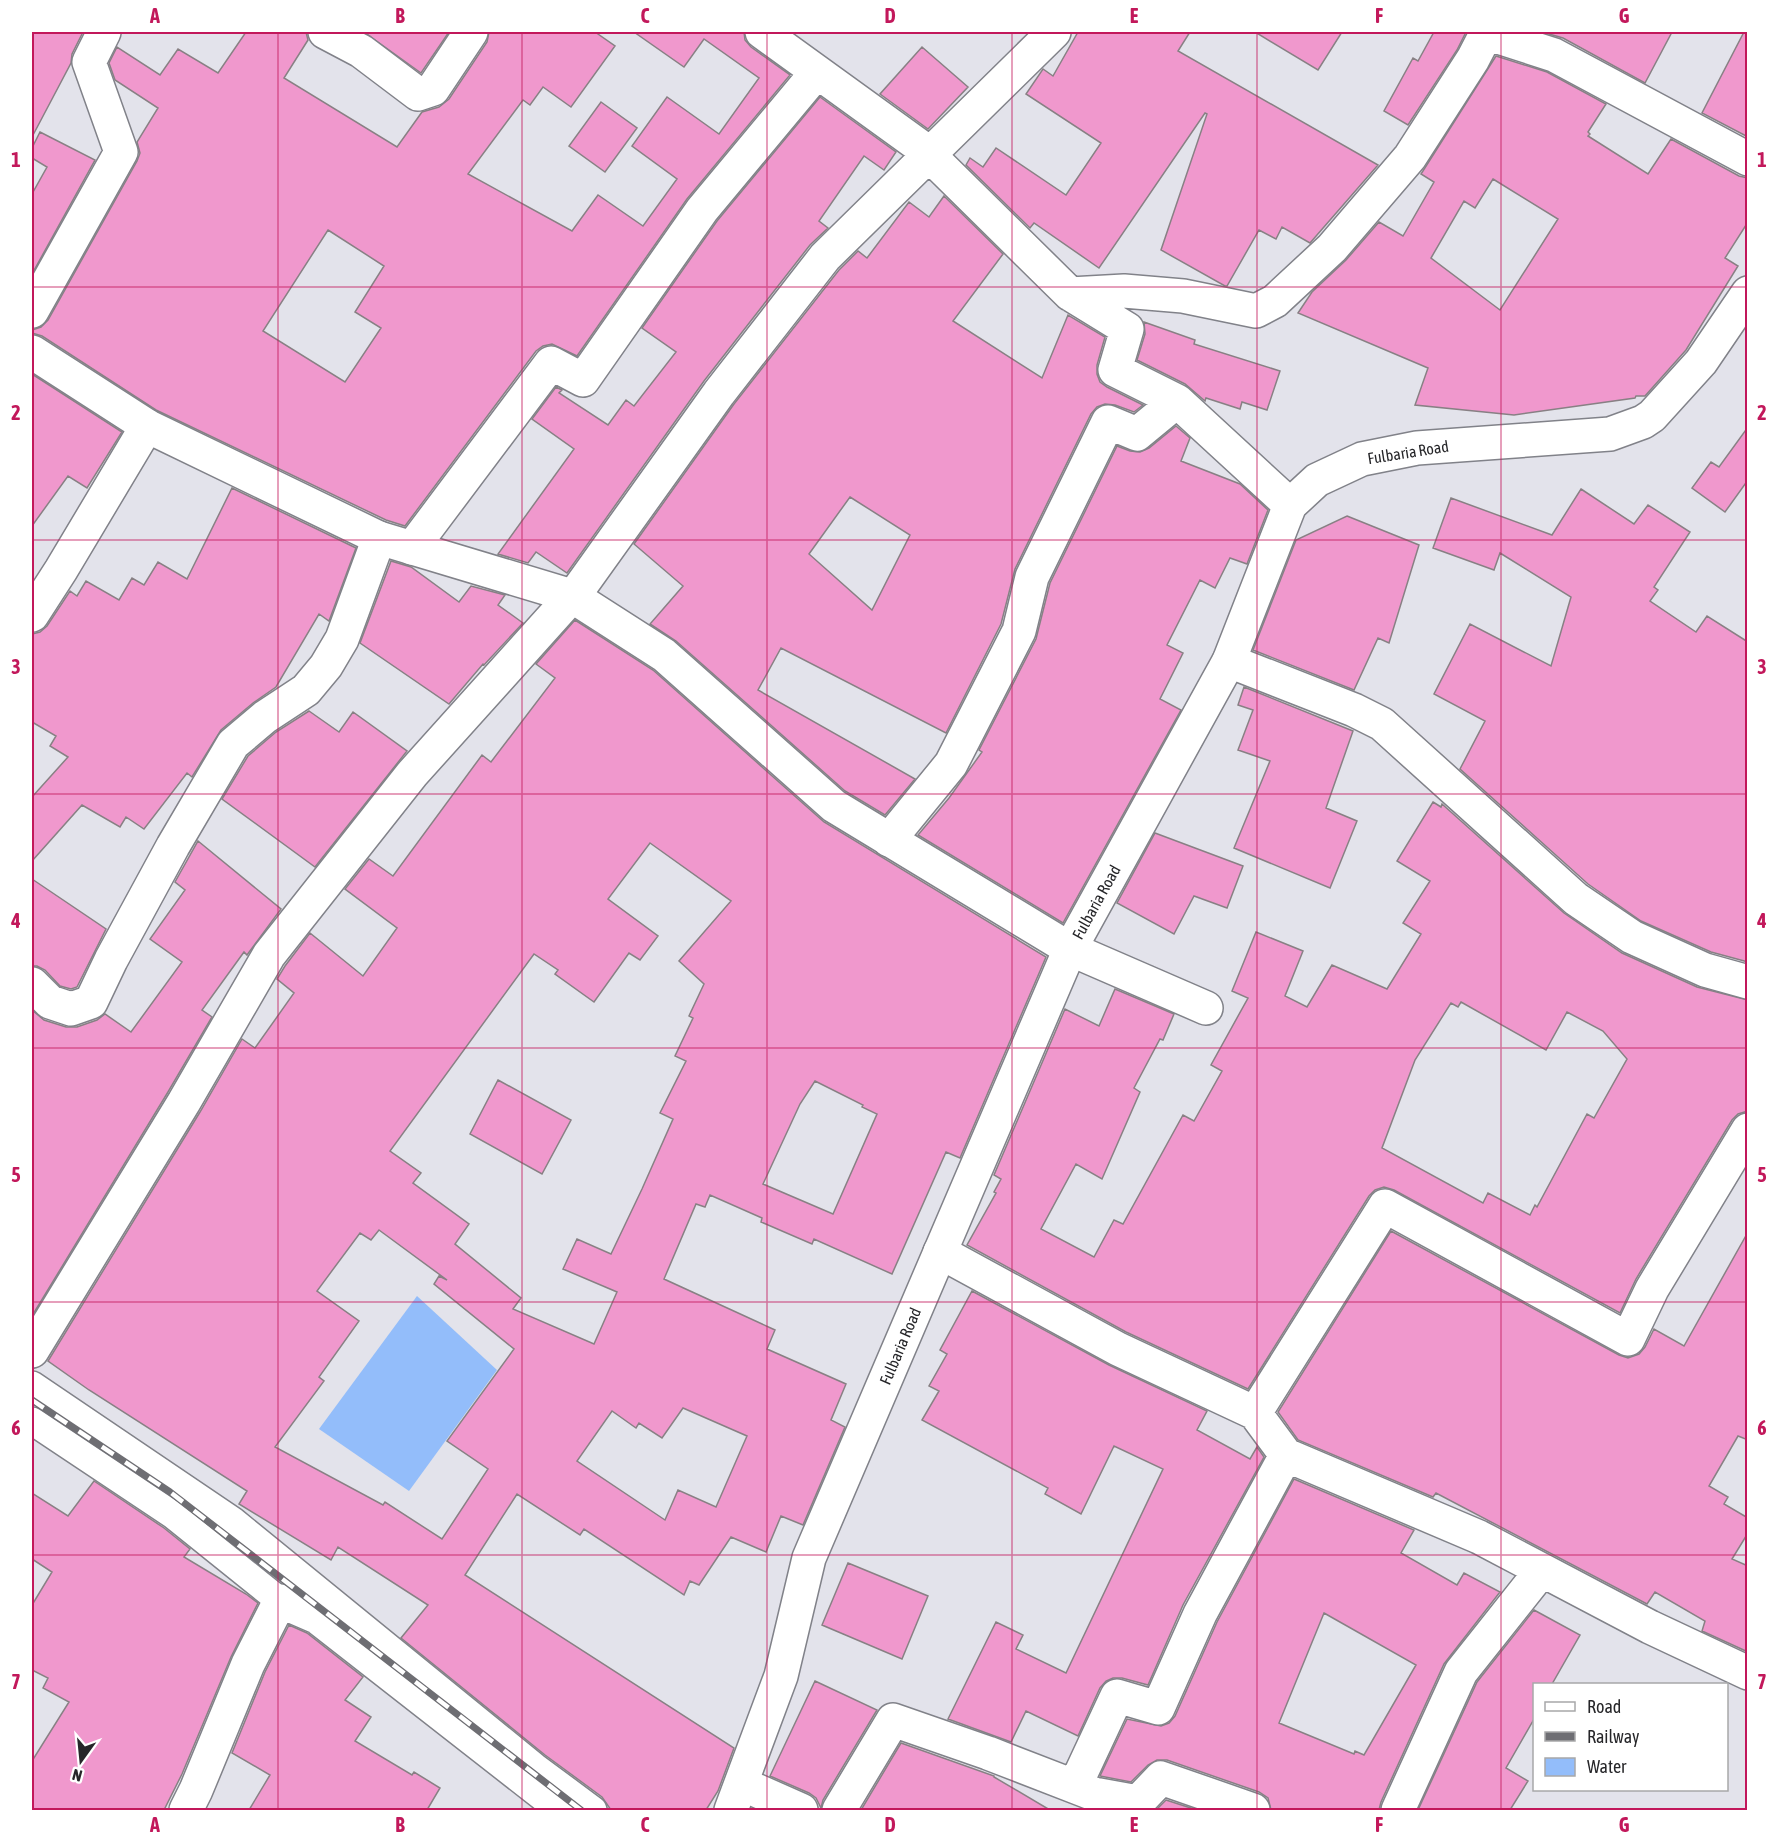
<svg xmlns="http://www.w3.org/2000/svg" width="1779" height="1842" viewBox="0 0 1779 1842" font-family="'Asap Condensed',sans-serif">
<style>
.water{fill:#93bdfa}
.building{fill:#f098cd;stroke:#888084;stroke-width:1.5;fill-rule:evenodd}
.lines{fill:none;stroke-linecap:round;stroke-linejoin:round}
.pedestrian-casing{stroke:#818289;stroke-width:30}
.minor-casing{stroke:#818289;stroke-width:36}
.tertiary-casing{stroke:#818289;stroke-width:36}
.secondary-casing{stroke:#818289;stroke-width:36}
.pedestrian{stroke:#fff;stroke-width:27}
.minor{stroke:#fff;stroke-width:33}
.tertiary{stroke:#fff;stroke-width:33}
.secondary{stroke:#fff;stroke-width:33}
.rail-casing{stroke:#6e6e73;stroke-width:7}
.rail{stroke:#fff;stroke-width:4.5;stroke-dasharray:14;stroke-linecap:butt}
.grid{fill:none;stroke:#c2185b;stroke-width:1.5;stroke-opacity:0.55}
.labels{text-anchor:middle;stroke-width:4.5;stroke-linejoin:round;paint-order:stroke}
.street-label{font-size:16px;fill:#262629;stroke:#fff}
.neatline{fill:none;stroke:#c2185b;stroke-width:2}
.grid-label{font-size:20px;text-anchor:middle;font-weight:bold;fill:#c2185b}
</style>
<rect width="100%" height="100%" fill="#e3e3eb"/>
<path class="water" d="M417,1296L497,1370L409,1491L319,1429Z"/>
<path class="building" d="M32,32H83L72,54L71,63L32,137Z
M246,32H306L308,40L284,78L397,147L422,112L439,107L449,99L487,42L489,32H595L615,46L571,107L543,87L530,105L523,100L468,174L572,231L598,195L643,226L677,179L632,146L667,97L719,134L759,78L704,39L684,67L634,32H744L745,40L751,47L790,75L687,199L577,356L552,344L543,346L536,351L405,526L386,520L156,410L42,336L32,333V330L41,327L48,320L137,161L140,153L137,142L158,108L115,80L109,63L117,47L160,75L178,49L218,73ZM328,230L384,266L355,312L381,328L345,382L263,331Z
M364,32H449L421,73Z
M1078,32H1190L1178,51L1378,165L1310,243L1282,227L1276,239L1259,230L1227,286H1225L1161,250L1207,114L1205,113L1099,268L1034,223L1030,228L966,165L970,158L983,167L996,148L1066,195L1101,143L1026,94L1043,69L1053,76Z
M1255,32H1342L1318,70Z
M1434,32H1466L1457,50L1408,125L1384,111L1413,58L1418,61Z
M1542,32H1672L1645,83L1563,38Z
M1744,32H1748V137L1702,113Z
M922,47L968,87L928,129L880,94Z
M1496,56L1547,72L1606,104L1588,132L1590,134L1588,136L1648,174L1671,139L1739,176L1748,178V222L1725,258L1738,266L1686,350L1645,396H1636L1635,398L1514,415L1415,405L1428,368L1298,313L1312,292L1346,260L1379,222L1403,236L1434,182L1421,174ZM1493,179L1558,219L1500,310L1431,258L1464,201L1475,208Z
M820,97L896,152L884,170L864,156L819,221L828,228L810,245L704,381L567,573L536,552L528,563L498,554L574,449L532,419L556,387L562,390L559,393L608,425L626,400L634,406L676,352L642,328L717,221Z
M601,102L637,128L605,172L569,146Z
M40,132L95,160L32,274V194L47,167L32,158V148Z
M944,196L1003,254L953,321L1042,378L1068,315L1105,337L1097,365V374L1100,382L1107,387L1143,405L1134,412L1115,405L1105,404L1097,407L1091,414L1015,569L1001,624L946,733L781,648L758,690L915,779L885,815L845,791L676,641L650,624L683,586L634,544L734,404L839,270L858,251L867,258L909,202L929,217ZM850,497L910,535L872,610L809,554Z
M1144,322L1195,340L1194,344L1280,371L1267,410L1242,402L1240,409L1206,398L1205,401L1185,384L1137,360L1145,334Z
M32,374L122,432L87,488L68,476L32,526Z
M1176,426L1190,438L1181,461L1240,484L1268,510L1247,564L1230,558L1215,588L1200,580L1167,645L1183,653L1160,699L1181,710L1063,923L918,835L949,798L982,752L979,750L1036,639L1050,583L1117,446L1130,451L1140,452L1149,448Z
M1748,427V480L1725,512L1692,488L1711,462L1719,467Z
M232,488L356,548L329,621L319,614L276,687L253,703L221,730L192,777L187,773L144,829L126,817L120,827L82,805L32,861V797L68,757L50,746L56,736L32,722V634L40,632L47,626L70,591L77,596L86,581L119,600L132,578L144,585L158,562L187,579Z
M1581,489L1634,524L1648,505L1690,532L1654,587L1658,590L1650,601L1696,632L1707,616L1748,642V962L1711,952L1641,921L1588,884L1460,769L1485,721L1434,694L1470,624L1551,666L1571,597L1500,553L1494,570L1433,548L1451,498L1552,535Z
M1347,516L1419,545L1389,643L1378,638L1354,690L1253,650L1296,540Z
M391,561L411,567L459,602L471,586L505,595L498,605L523,623L484,665L483,664L449,704L360,643Z
M575,620L653,670L824,822L1046,957L960,1158L946,1152L892,1274L814,1239L812,1244L761,1222L762,1218L710,1195L705,1207L696,1204L664,1279L775,1330L767,1349L846,1384L831,1420L845,1427L803,1525L781,1516L766,1552L731,1537L699,1585L690,1581L684,1595L584,1529L580,1535L517,1494L465,1575L734,1748L718,1791L706,1810H611L602,1797L545,1755L401,1638L428,1605L338,1547L331,1560L239,1504L247,1491L89,1390L48,1361L200,1112L242,1039L255,1048L294,993L277,979L285,966L310,933L363,976L397,928L345,889L369,859L393,876L482,755L491,762L555,678L536,664ZM650,843L731,901L679,961L704,984L689,1016L693,1018L675,1056L686,1061L660,1113L673,1119L642,1189L611,1254L577,1239L563,1269L617,1292L594,1344L513,1309L521,1298L455,1244L469,1224L413,1183L421,1173L390,1151L534,954L558,970L555,974L594,1002L629,953L640,960L658,936L608,899ZM815,1081L863,1105L862,1107L877,1114L833,1214L763,1184L800,1104ZM379,1230L447,1280L439,1276L434,1284L514,1349L447,1441L488,1469L442,1539L385,1502L383,1505L275,1447L324,1381L319,1377L359,1321L317,1291L360,1233L371,1240ZM683,1408L747,1436L716,1507L678,1490L665,1520L577,1461L612,1411L636,1428L639,1423L662,1438Z
M1244,687L1353,731L1326,808L1357,821L1330,888L1234,848L1270,761L1238,750L1253,710L1238,705Z
M309,711L339,732L353,712L407,751L315,867L222,799L248,756L276,732Z
M1433,802L1441,807L1442,804L1564,913L1622,953L1697,987L1748,1000V1111L1738,1114L1732,1120L1636,1279L1620,1313L1394,1190L1384,1187L1375,1190L1369,1196L1248,1389L1126,1332L967,1245L996,1193L994,1192L1001,1179L994,1175L1065,1009L1099,1026L1115,989L1174,1014L1163,1040L1160,1039L1134,1088L1140,1092L1102,1179L1076,1164L1041,1229L1094,1257L1114,1220L1123,1224L1183,1115L1194,1121L1222,1071L1211,1065L1248,998L1232,991L1256,932L1303,951L1285,996L1307,1007L1332,965L1387,989L1421,934L1403,923L1430,881L1397,861ZM1461,1002L1546,1050L1567,1012L1603,1031L1627,1059L1594,1118L1587,1114L1537,1207L1535,1205L1530,1215L1488,1193L1483,1203L1382,1148L1415,1060L1451,1003L1458,1007Z
M1155,833L1243,866L1227,908L1194,896L1174,934L1117,903Z
M198,841L281,909L247,955L244,952L202,1010L212,1017L168,1092L32,1316V1010L44,1020L66,1027H77L97,1020L105,1014L131,1032L182,962L150,939L185,890L175,882Z
M32,879L106,929L77,987L71,989L60,986L45,970L37,966H32Z
M498,1080L571,1120L542,1174L470,1134Z
M1391,1231L1619,1355L1628,1358L1639,1354L1645,1347L1654,1329L1684,1346L1748,1232V1440L1738,1436L1709,1486L1728,1497L1724,1504L1748,1518V1533L1732,1559L1748,1566V1652L1702,1631L1705,1621L1655,1592L1647,1604L1436,1493L1433,1497L1298,1440L1278,1412Z
M972,1291L1109,1365L1207,1411L1197,1430L1250,1459L1257,1447L1264,1457L1183,1605L1148,1685L1122,1678H1113L1106,1681L1100,1688L1078,1736L1026,1711L1011,1742L948,1719L996,1622L1023,1635L1016,1649L1066,1673L1163,1469L1114,1446L1081,1514L1045,1494L1048,1488L922,1420L939,1391L929,1386L947,1354L940,1350Z
M1294,1479L1414,1530L1401,1553L1457,1585L1464,1573L1500,1592L1444,1664L1381,1802L1379,1810H1271L1268,1798L1259,1792L1167,1760H1157L1148,1765L1131,1782L1100,1776L1127,1719L1161,1726L1169,1723L1175,1716L1217,1622ZM1324,1613L1416,1665L1364,1755L1355,1751L1354,1754L1279,1723Z
M94,1481L164,1528L190,1549L184,1557L246,1594L258,1603L231,1657L182,1774L164,1810H32V1761L69,1702L43,1688L48,1678L32,1670V1605L52,1572L32,1559V1493L68,1516Z
M848,1563L928,1596L902,1659L822,1625Z
M1534,1610L1580,1635L1552,1684H1534V1719L1506,1768L1528,1781L1510,1810H1418L1477,1682Z
M289,1625L307,1633L363,1677L345,1700L371,1717L355,1741L412,1775L414,1772L440,1788L427,1810H249L270,1775L232,1753L265,1672Z
M815,1681L877,1710L823,1800L821,1808L816,1798L809,1793L770,1776Z
M901,1743L994,1776V1777L1050,1810H861Z
M1166,1800L1197,1810H1156Z"/>
<g class="lines">
<defs>
<path id="pedestrian" d="M32,1385L233,1521L535,1767L593,1810
M32,1421L173,1515L280,1601"/>
<path id="minor" d="M325,32L361,51L418,94L433,89L471,32
M762,32L921,147L1070,294L1127,329L1115,370L1177,401L1290,505
M1486,33L1554,55L1748,159
M1070,294L1124,291L1183,296L1256,311L1275,301L1332,248L1410,157L1473,59L1487,32
M32,311L121,152L89,62L104,32
M412,548L551,363L583,380L702,210L817,72
M573,597L719,393L825,257L1054,32
M32,615L61,570L147,426
M1229,661L1354,710L1382,724L1576,899L1632,937L1705,970L1748,982
M889,840L951,764L1019,631L1032,577L1108,422L1137,434L1177,401
M32,984L50,1002L71,1009L91,1002L111,960L173,846L233,744L265,717L306,690L326,666L342,639L379,538
M1748,1130L1652,1289L1628,1339L1385,1206L1255,1413L1286,1455L1479,1537L1650,1627L1748,1673
M940,1252L1118,1349L1255,1413
M32,1351L184,1102L269,955L412,774L572,596
M742,1784L801,1810
M1075,1786L1117,1696L1158,1708L1200,1614L1286,1455
M186,1810L196,1790L248,1664L280,1601L317,1617L564,1810
M839,1810L893,1720L988,1753L1094,1794L1138,1802L1161,1778L1253,1810
M1398,1810L1461,1672L1542,1570"/>
<path id="tertiary" d="M32,352L147,426L379,538L572,596L664,655L834,806L1070,949L1206,1008"/>
<path id="secondary" d="M731,1810L781,1676L809,1558L1070,949L1229,661L1290,505L1317,480L1362,459L1417,448L1610,434L1643,422L1652,416L1701,362L1748,293"/>
</defs>
<use href="#pedestrian" class="pedestrian-casing"/>
<use href="#minor" class="minor-casing"/>
<use href="#tertiary" class="tertiary-casing"/>
<use href="#secondary" class="secondary-casing"/>
<use href="#pedestrian" class="pedestrian"/>
<use href="#minor" class="minor"/>
<use href="#tertiary" class="tertiary"/>
<use href="#secondary" class="secondary"/>
<defs>
<path id="rail" d="M32,1400L170,1492L581,1810"/>
</defs>
<use href="#rail" class="rail-casing"/>
<use href="#rail" class="rail"/>
</g>
<path class="grid" d="M278,32V1810M522,32V1810M767,32V1810M1012,32V1810M1257,32V1810M1501,32V1810M32,287H1748M32,540H1748M32,794H1748M32,1048H1748M32,1302H1748M32,1555H1748"/>
<g class="labels">
<g class="street-label">
<text transform="translate(1408 452) rotate(-9)" y="6">Fulbaria Road</text>
<text transform="translate(1096 902) rotate(-61)" y="6">Fulbaria Road</text>
<text transform="translate(900 1346) rotate(-67)" y="6">Fulbaria Road</text>
</g>
</g>
<rect width="1779" height="1842" fill="none" stroke="#ffffff" stroke-width="66"/>
<rect x="1533" y="1683" width="195" height="108" fill="#ffffff" stroke="#a8a8a9" stroke-width="1.5"/>
<rect x="1545" y="1702" width="30" height="9" fill="#ffffff" stroke="#a8a8a9" stroke-width="1.5"/>
<text x="1587" y="1713" font-size="18" fill="#262629">Road</text>
<rect x="1545" y="1732" width="30" height="9" fill="#6e6e73" stroke="#a8a8a9" stroke-width="1.5"/>
<text x="1587" y="1743" font-size="18" fill="#262629">Railway</text>
<rect x="1545" y="1758" width="30" height="18" fill="#93bdfa" stroke="#a8a8a9" stroke-width="1.5"/>
<text x="1587" y="1773" font-size="18" fill="#262629">Water</text>
<g transform="translate(81 1761) rotate(195)" stroke="#ffffff" stroke-width="4.5" paint-order="stroke">
<path d="M0-4.5L10 22L0 15L-10 22Z" fill="#262629"/>
<text y="-9" font-size="16" font-weight="bold" text-anchor="middle" fill="#262629">N</text>
</g>
<rect x="33" y="33" width="1713" height="1776" class="neatline"/>
<g class="grid-label">
<text x="155" y="23">A</text>
<text x="400" y="23">B</text>
<text x="645" y="23">C</text>
<text x="890" y="23">D</text>
<text x="1134" y="23">E</text>
<text x="1379" y="23">F</text>
<text x="1624" y="23">G</text>
<text x="16" y="167">1</text>
<text x="1762" y="167">1</text>
<text x="16" y="420">2</text>
<text x="1762" y="420">2</text>
<text x="16" y="674">3</text>
<text x="1762" y="674">3</text>
<text x="16" y="928">4</text>
<text x="1762" y="928">4</text>
<text x="16" y="1182">5</text>
<text x="1762" y="1182">5</text>
<text x="16" y="1435">6</text>
<text x="1762" y="1435">6</text>
<text x="16" y="1689">7</text>
<text x="1762" y="1689">7</text>
<text x="155" y="1832">A</text>
<text x="400" y="1832">B</text>
<text x="645" y="1832">C</text>
<text x="890" y="1832">D</text>
<text x="1134" y="1832">E</text>
<text x="1379" y="1832">F</text>
<text x="1624" y="1832">G</text>
</g>
</svg>
